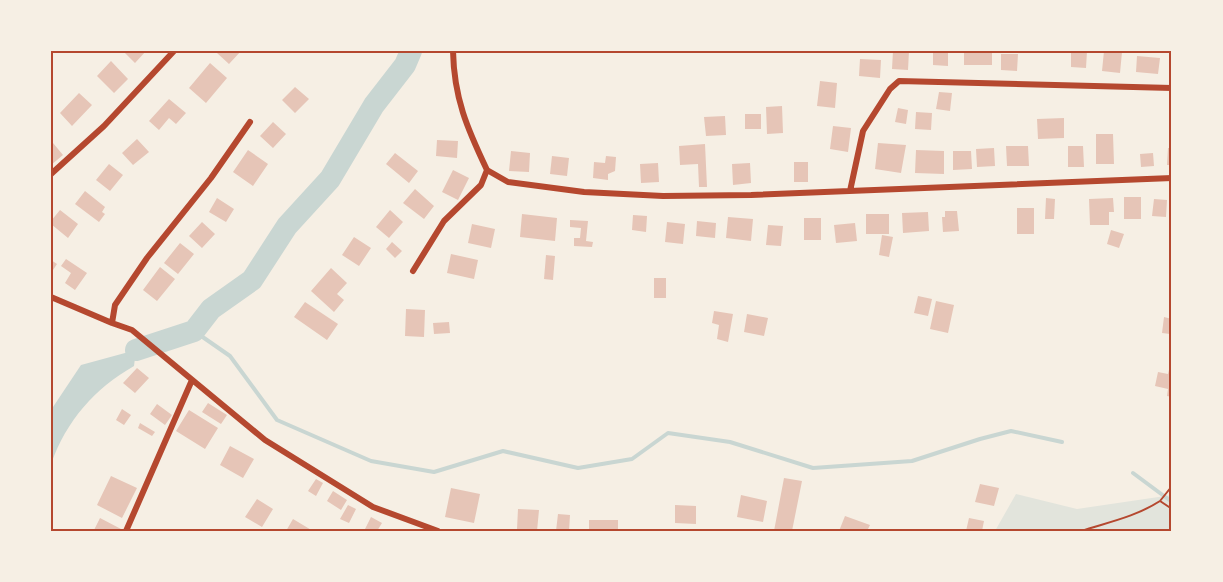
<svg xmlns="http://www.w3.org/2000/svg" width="1223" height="582" viewBox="0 0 1223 582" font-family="Overpass,sans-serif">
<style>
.green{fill:#e2e4dc}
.water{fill:#c9d6d2}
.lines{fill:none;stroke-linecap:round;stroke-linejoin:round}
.stream{stroke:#c9d6d2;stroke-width:4}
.river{stroke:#c9d6d2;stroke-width:22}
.building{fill:#e6c5b7}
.path{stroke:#b5482f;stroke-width:2}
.minor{stroke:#b5482f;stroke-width:6}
.neatline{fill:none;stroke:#b5482f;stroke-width:2}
</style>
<rect width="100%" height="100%" fill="#f6efe4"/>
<path class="green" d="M1016,494L1077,509L1172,495V531H995Z"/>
<path class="water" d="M136,350L134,366C94,389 67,420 51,464V410L81,365Z"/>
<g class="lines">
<path class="stream" d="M194,331L230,356L277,420L371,461L434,472L503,451L578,468L632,459L668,433L730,442L813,468L912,461L980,439L1011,431L1062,442
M1133,473L1172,502"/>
<path class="river" d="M136,350L194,331L211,309L252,280L287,226L330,179L374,105L405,65L411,51"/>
</g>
<path class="building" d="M123,51H146L135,63Z
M220,51H241L229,64L217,53Z
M893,51H909L908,70L892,69Z
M933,51H948V66L933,65Z
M964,51H992V65H964Z
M1071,51H1087L1086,68L1071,67Z
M1104,51L1122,52L1120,73L1102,71Z
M1001,54H1018L1017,71L1001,70Z
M1137,56L1160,58L1158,74L1136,72Z
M860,59L881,60L880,78L859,76Z
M111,61L128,79L114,93L97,76Z
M210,63L227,78L206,103L189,88Z
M820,81L837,83L835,108L817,106Z
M295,87L309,99L295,113L282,100Z
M939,92L952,93L950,111L936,109Z
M79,93L92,105L72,126L60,113Z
M169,99L186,113L176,124L169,118L159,130L149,121Z
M782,106L783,133L767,134L766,107Z
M898,108L908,110L906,124L895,122Z
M916,112L932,113L931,130L915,129Z
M745,114H761V129H745Z
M725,116L726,135L706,136L704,117Z
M1064,118V138L1038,139L1037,119Z
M273,122L286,134L273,148L260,136Z
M833,126L851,128L848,152L830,149Z
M1096,134H1113L1114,164H1096Z
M137,139L149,152L133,165L122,153Z
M437,140L458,141L457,158L436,156Z
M53,143L63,155L51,165V145Z
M878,143L906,145L901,173L875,169Z
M705,144L707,187H699L698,164L680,165L679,146Z
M1006,146H1028L1029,166H1007Z
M1068,146H1083L1084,167H1068Z
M994,148L995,166L977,167L976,149Z
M1168,148H1172V165H1167Z
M248,150L268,164L253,186L233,172Z
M916,150L944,151V174L915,173Z
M511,151L530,153L529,172L509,171Z
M953,151H971L972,169L953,170Z
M395,153L418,171L409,183L386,164Z
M1153,153L1154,166L1141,167L1140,154Z
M552,156L569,158L567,176L550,174Z
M606,156L616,157L615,171L608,174V180L593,178L594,162L605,163Z
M794,162H808V182H794Z
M658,163L659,182L641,183L640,164Z
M750,163L751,183L733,185L732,164Z
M109,164L123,175L110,191L96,180Z
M453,170L469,178L458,200L442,192Z
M415,189L434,206L424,219L403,203Z
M85,191L105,207L102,212L105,214L99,222L75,204Z
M1124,197H1141V219H1124Z
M217,198L234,209L226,222L209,212Z
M1046,198L1055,199L1054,219H1045Z
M1113,198L1114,212H1109V225H1090L1089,199Z
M1154,199L1167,200L1166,217L1152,216Z
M1017,208H1034V234H1017Z
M60,210L78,224L68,238L51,224V221Z
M390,210L403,222L389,238L376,227Z
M945,211H957L959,231L943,232L942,217H945Z
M928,212L929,231L903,233L902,213Z
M522,214L557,218L555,241L520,237Z
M866,214H889V234H866Z
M633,215L647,216L646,232L632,230Z
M728,217L753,219L751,241L726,238Z
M804,218H821V240H804Z
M570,220L588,221L586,241L593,242L592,247L574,246V238H580L581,228L570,227Z
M697,221L716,223L715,238L696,236Z
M202,222L215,234L202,248L189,236Z
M667,222L685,224L683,244L665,242Z
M855,223L857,241L836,243L834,225Z
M472,224L495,229L491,248L468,243Z
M768,225L783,226L781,246L766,245Z
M1111,230L1124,234L1119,248L1107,244Z
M882,235L893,237L889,257L879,255Z
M354,237L371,248L359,266L342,255Z
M392,242L402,251L395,258L386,249Z
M180,243L194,254L178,274L164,263Z
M451,254L478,260L474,279L447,273Z
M546,255L555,256L553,280L544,279Z
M66,259L87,273L75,290L65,283L71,273L61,266Z
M51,260L57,264L51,273Z
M160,267L175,279L157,301L143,290Z
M331,268L347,283L337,294L344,300L334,312L311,291Z
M654,278H666V298H654Z
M918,296L932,299L928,316L914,313Z
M936,301L954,305L948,333L930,329Z
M305,302L338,324L327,340L294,317Z
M406,309L425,310L424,337L405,336Z
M714,311L733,314L728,342L717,339L719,325L712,323Z
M747,314L768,318L764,336L744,332Z
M1164,317L1172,319L1170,334L1162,333Z
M449,322L450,333L434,334L433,323Z
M1171,361H1172V397L1167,396L1168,389L1155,386L1158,372L1168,374Z
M137,368L149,378L135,393L123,383Z
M208,403L227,415L221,424L202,412Z
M157,404L172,415L165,425L150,414Z
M122,409L131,415L124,425L116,420Z
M189,410L218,428L205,449L176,431Z
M140,423L155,432L152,436L138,428Z
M230,446L254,459L243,478L220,465Z
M111,476L137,488L122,518L97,505Z
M784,478L802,481L792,531H774Z
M316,479L323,483L316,496L308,491Z
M980,484L999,488L994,506L975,502Z
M451,488L480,494L474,523L445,517Z
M333,491L347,500L341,510L327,501Z
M741,495L767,501L763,522L737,517Z
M257,499L273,509L262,527L245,517Z
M348,505L356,509L349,523L340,519Z
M675,505L696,506V524L675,523Z
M518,509L539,510L537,531L517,529Z
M558,514L570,515L569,531H556Z
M845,516L870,525L867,531H839Z
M371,517L382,523L377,531H364Z
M100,518L121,529L119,531L94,530Z
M969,518L984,521L982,531H966Z
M293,519L313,531H286Z
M589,520H618V531H589Z"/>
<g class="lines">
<path class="path" d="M1172,486L1160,501L1172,509
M1081,531C1109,522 1135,517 1160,501"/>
<path class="minor" d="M487,170L508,182L584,192L663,196L751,195L1172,178
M51,174L104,126L174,51
M850,191L863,131L890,89L899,81L1172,88
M413,271L444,221L481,185L487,170C467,128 454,98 453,51
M51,297L112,323L132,330L265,440L373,507L438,531
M112,323L115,305L147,258L211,178L250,122
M126,531L192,380"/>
</g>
<rect width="1223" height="582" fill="none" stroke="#f6efe4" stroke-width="105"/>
<rect x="52" y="52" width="1118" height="478" class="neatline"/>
</svg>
